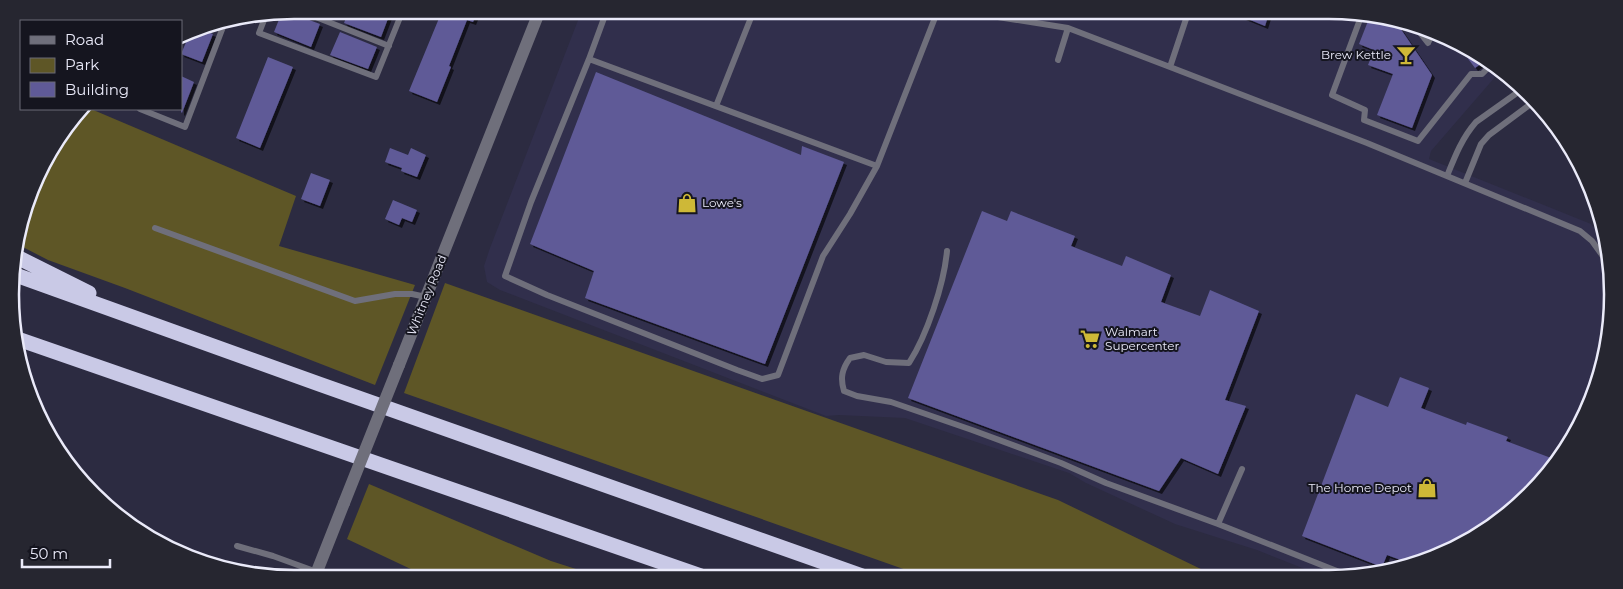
<svg xmlns="http://www.w3.org/2000/svg" width="1623" height="589" viewBox="0 0 1623 589" font-family="Montserrat,sans-serif">
<style>
.built{fill:#312f4c}
.green{fill:#5e5626}
.building{fill:#5f5a97;filter:url(#shadow)}
.lines{fill:none;stroke-linecap:round;stroke-linejoin:round}
.service{stroke:#6f6f7b;stroke-width:6}
.tertiary{stroke:#6f6f7b;stroke-width:12}
.motorway{stroke:#c9c9e6;stroke-width:15}
.tertiary-bridge{stroke:#6f6f7b;stroke-width:12}
.labels{text-anchor:middle;stroke-width:4;stroke-linejoin:round;paint-order:stroke}
.poi-label{font-size:12px;fill:#eaeaf9;stroke:#15151f;text-anchor:end}
.street-label{font-size:12px;fill:#eaeaf9;stroke:#15151f}
.rim{fill:none;stroke:#eaeaf9;stroke-width:2.5}
</style>
<defs>
<filter id="shadow"><feDropShadow dx="3" dy="3" stdDeviation="0" flood-color="#0009"/></filter>
</defs>
<rect width="100%" height="100%" fill="#2c2b41"/>
<path class="built" d="M582,10H1328L1402,20L1502,69L1431,151L1429,159L1591,224L1605,242L1611,258L1603,368L1565,452L1516,508L1454,550L1366,577H1325L1257,550L1175,524L1086,483L1069,473L905,418L839,415L826,416L500,290L487,282L484,266L490,248Z"/>
<path class="green" d="M84,109H91L296,196L279,246L415,285L375,385L125,288L48,260L17,244L48,153Z
M445,283L1058,500L1205,571L1222,577L929,578L404,393Z
M369,484L551,561L604,578L432,579L347,539Z"/>
<path class="building" d="M293,10L296,15L320,24L311,47L274,32L282,12Z
M349,10H373L389,16L381,37L344,23Z
M443,10H478L473,22L467,20L449,66L451,67L437,102L409,91L442,11L447,13Z
M1226,10H1270L1265,26Z
M1370,16L1394,19L1432,75L1412,128L1377,115L1393,74L1368,65L1374,50L1359,44Z
M198,28L213,34L202,62L181,54L190,33Z
M340,32L377,47L368,69L330,55Z
M1460,48L1485,61L1475,68Z
M268,57L293,67L260,148L236,138Z
M596,72L801,155L802,146L844,162L765,364L585,298L594,271L530,244Z
M181,76L194,82L182,113L181,112Z
M390,148L408,155L411,148L426,155L417,177L401,171L402,168L385,162Z
M311,173L330,180L320,206L301,199Z
M393,200L417,210L412,222L402,218L399,225L385,219Z
M982,211L1007,221L1011,211L1075,236L1071,246L1122,266L1126,256L1171,275L1161,302L1200,316L1210,290L1259,311L1225,400L1246,406L1218,474L1181,458L1159,491L908,398Z
M1400,377L1429,388L1421,408L1466,425L1467,422L1508,437L1506,441L1551,458L1547,467L1551,469L1516,508L1454,550L1409,563L1387,555L1382,567L1302,536L1356,394L1388,407Z"/>
<g class="lines">
<path class="service" d="M298,10L389,46
M391,10L402,14
M607,10L589,59L877,166
M954,10L1068,28
M1189,10L1170,67L1367,143L1580,231L1592,241L1610,266
M1362,14L1332,95L1365,110L1364,120L1418,141L1471,74H1482L1492,64
M266,15L259,33L376,77L403,10
M1414,25L1428,43L1432,34
M589,59L531,202L505,276L547,295L737,370L762,379L778,375L823,256L850,214L877,166L938,10
M1058,60L1068,28L1170,67
M716,106L754,10
M140,109L185,127L223,27L213,23
M1447,176C1455,156 1462,138 1476,122L1521,90
M1465,183L1481,144L1489,135L1532,103
M155,228L355,301L395,294H412L426,297
M947,251C944,284 927,335 909,363L886,362L864,355L850,358C842,369 840,378 844,391L857,396L891,402L972,430L1061,463L1106,483L1218,524
M1242,469L1218,524L1352,577
M237,546L273,556L317,572"/>
<path class="tertiary" d="M399,365L540,10
M314,579L344,503"/>
<path class="motorway" d="M13,255L89,293
M13,274L319,384L868,578
M15,338L707,578"/>
<path class="tertiary-bridge" d="M344,503L399,365"/>
</g>
<defs>
<symbol id="bar-bare" viewBox="-9 -9 18 18"><path d="M-6-5H6L.8 .8V4.5H3.5V6h-7V4.5H-.8V.8Z" fill="#ceb837" stroke="#15151f" stroke-width="2.5" paint-order="stroke"/></symbol>
<symbol id="shop-bare" viewBox="-9 -9 18 18"><path d="M-5-2.5h2.3a2.7 3.5 0 0 1 5.4 0H5L5.5 6h-11ZM-1.5-2.5h3a1.5 2.3 0 0 0-3 0Z" fill="#ceb837" stroke="#15151f" stroke-width="2.5" paint-order="stroke"/></symbol>
<symbol id="supermarket-bare" viewBox="-9 -9 18 18"><path d="M-6-5.5h2.5l.6 2H6L4.5 2H-2.5L-4.4-4H-6ZM-1.5 3.2a1.3 1.3 0 1 0 .1 0ZM3 3.2a1.3 1.3 0 1 0 .1 0Z" fill="#ceb837" stroke="#15151f" stroke-width="2.5" paint-order="stroke"/></symbol>
</defs>
<g fill-rule="evenodd">
<use href="#bar-bare" x="1392" y="41" width="28" height="28"/>
<use href="#shop-bare" x="673" y="189" width="28" height="28"/>
<use href="#supermarket-bare" x="1076" y="325" width="28" height="28"/>
<use href="#shop-bare" x="1413" y="474" width="28" height="28"/>
</g>
<g class="labels">
<g class="poi-label">
<text x="1391" y="59">Brew Kettle</text>
<text x="702" y="207" text-anchor="start">Lowe's</text>
<text x="1105" y="336" text-anchor="start">Walmart<tspan x="1105" dy="14">Supercenter</tspan></text>
<text x="1412" y="492">The Home Depot</text>
</g>
<g class="street-label">
<text transform="translate(427 295) rotate(-68)" y="4">Whitney Road</text>
</g>
</g>
<path d="M0 0H1623V589H0ZM294 19H1329A275 275 0 0 1 1604 294V295A275 275 0 0 1 1329 570H294A275 275 0 0 1 19 295V294A275 275 0 0 1 294 19Z" fill="#262630" fill-rule="evenodd"/>
<path class="rim" d="M294 19H1329A275 275 0 0 1 1604 294V295A275 275 0 0 1 1329 570H294A275 275 0 0 1 19 295V294A275 275 0 0 1 294 19Z"/>
<rect x="20" y="20" width="162" height="90" fill="#15151f" stroke="#6a6a76"/>
<rect x="30" y="36" width="25" height="8" fill="#6f6f7b" stroke="#6a6a76"/>
<text x="65" y="45" font-size="15" fill="#eaeaf9">Road</text>
<rect x="30" y="58" width="25" height="15" fill="#5e5626" stroke="#6a6a76"/>
<text x="65" y="70" font-size="15" fill="#eaeaf9">Park</text>
<rect x="30" y="82" width="25" height="15" fill="#5f5a97" stroke="#6a6a76"/>
<text x="65" y="95" font-size="15" fill="#eaeaf9">Building</text>
<path d="M22 559v8h88v-8" fill="none" stroke="#eaeaf9" stroke-width="2.5"/>
<text x="30" y="559" font-size="15" fill="#eaeaf9" stroke="#15151f" stroke-width="4" paint-order="stroke">50 m</text>
</svg>
